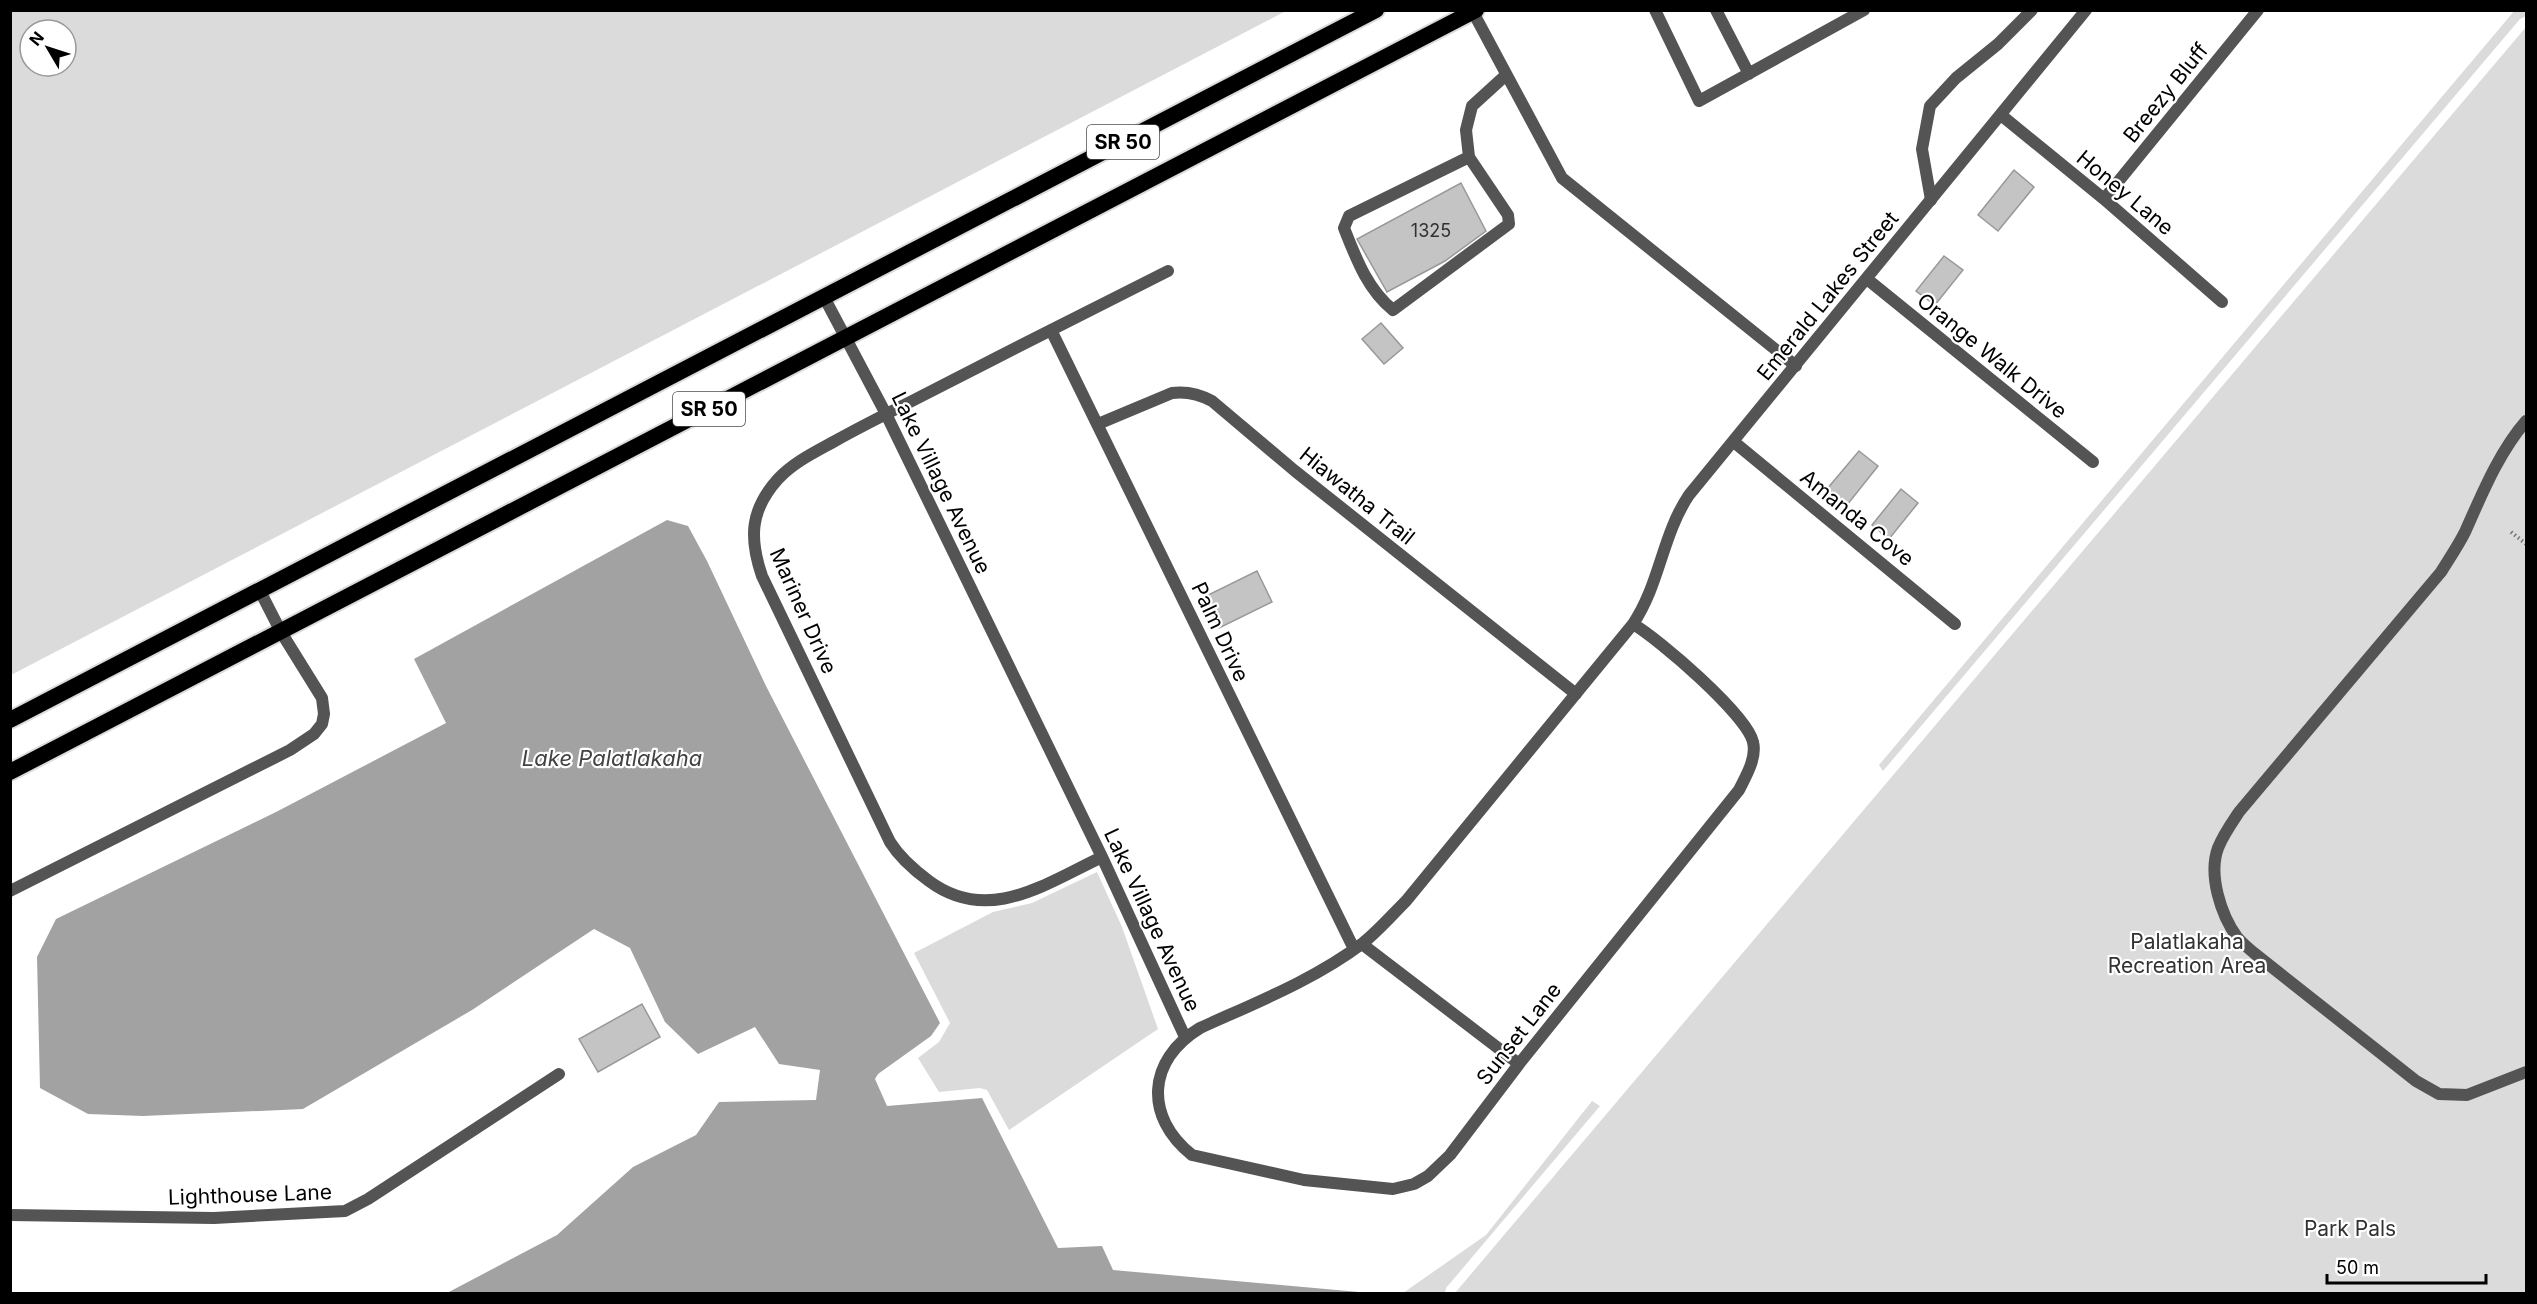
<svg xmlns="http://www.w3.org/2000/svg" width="2537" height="1304" viewBox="0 0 2537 1304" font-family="Inter,sans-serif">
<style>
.green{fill:#dbdbdb;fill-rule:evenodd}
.water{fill:#a2a2a2}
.building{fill:#c4c4c4;stroke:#989898;stroke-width:1.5}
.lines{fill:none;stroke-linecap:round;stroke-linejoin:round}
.trunk-casing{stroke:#dbdbdb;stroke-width:20}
.path{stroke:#767676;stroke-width:4;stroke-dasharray:1.5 3;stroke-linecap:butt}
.service{stroke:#545454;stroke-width:12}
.minor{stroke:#545454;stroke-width:12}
.trunk{stroke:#000;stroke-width:16}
.labels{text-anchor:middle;stroke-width:4.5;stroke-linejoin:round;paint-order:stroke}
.number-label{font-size:18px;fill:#313131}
.shield{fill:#fff;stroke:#4c4c4c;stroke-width:1.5}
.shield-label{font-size:20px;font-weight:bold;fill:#000}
.street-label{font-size:21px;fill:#000;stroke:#fff}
.park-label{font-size:21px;fill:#323232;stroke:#fff}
.water-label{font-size:22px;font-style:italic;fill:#434343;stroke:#fff}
</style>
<rect width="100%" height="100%" fill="#fff"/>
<path class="green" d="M11,10H1286V11L11,675ZM30,30H66V66H30Z
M2515,10L2526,11V16L2520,19L1883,771L1879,765Z
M2526,27V1293H1455Z
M1097,872L1122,927L1158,1029L1009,1130L987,1090L980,1088L939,1092L918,1058L939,1042L950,1023L914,953L993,912L1032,903Z
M1592,1101L1600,1106L1446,1288L1445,1293H1403L1486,1235Z"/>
<path class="water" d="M667,520L688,526L707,561L766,686L940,1023L931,1036L878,1074L875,1079L887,1106L982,1098L1058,1248L1102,1246L1113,1270L1370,1293H447L557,1235L633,1167L696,1135L719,1102L816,1100L820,1070L779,1064L755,1027L698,1054L665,1022L630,948L594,929L472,1010L303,1109L143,1116L88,1114L40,1088L37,957L56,919L278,811L446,723L414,659Z"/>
<path class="building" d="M2014,170L2034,187L1998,231L1978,215Z
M1461,183L1486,231L1445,261L1387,292L1357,239Z
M1944,256L1963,270L1935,305L1916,291Z
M1381,323L1403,348L1384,364L1362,339Z
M1859,451L1878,466L1847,505L1827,489Z
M1901,489L1918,503L1889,539L1872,525Z
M1257,571L1272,602L1219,628L1204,597Z
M642,1004L660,1037L598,1072L579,1039Z"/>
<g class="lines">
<defs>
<path id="trunk" d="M10,720L1376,10
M10,772L1476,10"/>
</defs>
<use href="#trunk" class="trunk-casing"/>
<path class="path" d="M2511,532L2526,544"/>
<path class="service" d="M1655,10L1699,101L1864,10
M1716,10L1749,74
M1473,12L1562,178L1796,366
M1469,157L1349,216L1344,228C1356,258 1367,289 1393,310L1509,224L1508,215L1469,157L1466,130L1472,106L1506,75
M1931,200L1922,149L1930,106L1956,78L1998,44L2032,10
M2526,421C2499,452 2482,494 2465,532C2458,546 2449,559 2441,572L2239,812C2231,824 2223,835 2218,848C2208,875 2221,915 2237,937C2242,943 2248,948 2254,953L2416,1081L2439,1094L2467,1095L2526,1072"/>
<path class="minor" d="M2001,115L2104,199L2222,302
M2104,199L2258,10
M1867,279L2093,462
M824,297L886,414L1102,857L1185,1037
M1051,330C1154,536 1252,744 1354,949
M1098,424L1172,393C1187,391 1199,394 1212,401L1295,471L1576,694
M1734,442L1955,624
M1633,624C1659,639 1747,715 1753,742C1757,758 1746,776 1739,790L1519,1064L1450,1155L1428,1176L1414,1184L1393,1189L1304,1180L1192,1155C1144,1117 1147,1060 1200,1028C1255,1003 1314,980 1363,943C1378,931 1392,915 1406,901L1633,624C1660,584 1662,535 1689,495L2086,10
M1102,857C1045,884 988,925 929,881C914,870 900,858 890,842L762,576C749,538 750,510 778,479C794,462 815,452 835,441C860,427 886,414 912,401C997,357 1083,314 1168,271
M10,891L290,750L314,734L322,724L324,714L322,698L281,632L260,591
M1362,944L1519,1064
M10,1215L214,1218L345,1211L368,1199L559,1074"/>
<use href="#trunk" class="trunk"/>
</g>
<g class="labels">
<g class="number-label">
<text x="1431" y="237">1325</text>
</g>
<g class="shield">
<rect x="1087" y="125" width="72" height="34" rx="4.5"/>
<rect x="673" y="392" width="72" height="34" rx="4.5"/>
</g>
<g class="shield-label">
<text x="1123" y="149">SR 50</text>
<text x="709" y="416">SR 50</text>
</g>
<g class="street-label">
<text transform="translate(2166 93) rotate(-51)" y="7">Breezy Bluff</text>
<text transform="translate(2125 193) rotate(40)" y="7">Honey Lane</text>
<text transform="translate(1828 296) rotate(-51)" y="7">Emerald Lakes Street</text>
<text transform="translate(1992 356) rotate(39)" y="7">Orange Walk Drive</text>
<text transform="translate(941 483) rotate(64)" y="7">Lake Village Avenue</text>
<text transform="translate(1357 496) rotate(39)" y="7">Hiawatha Trail</text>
<text transform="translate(1857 518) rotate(39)" y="7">Amanda Cove</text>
<text transform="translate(803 611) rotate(66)" y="7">Mariner Drive</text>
<text transform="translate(1220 632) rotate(65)" y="7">Palm Drive</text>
<text transform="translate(1152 920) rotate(65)" y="7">Lake Village Avenue</text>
<text transform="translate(1519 1034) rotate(-52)" y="7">Sunset Lane</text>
<text transform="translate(250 1195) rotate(-2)" y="7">Lighthouse Lane</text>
</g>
<g class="park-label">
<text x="2187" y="949">Palatlakaha<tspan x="2187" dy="24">Recreation Area</tspan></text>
<text x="2350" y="1236">Park Pals</text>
</g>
<g class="water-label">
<text x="612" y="766">Lake Palatlakaha</text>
</g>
</g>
<rect width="2537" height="1304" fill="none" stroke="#000000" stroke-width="24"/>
<g transform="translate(48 48) rotate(309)"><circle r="28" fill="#ffffff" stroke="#999999" stroke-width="1.5"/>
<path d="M0-4.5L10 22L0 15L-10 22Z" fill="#000000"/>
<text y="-9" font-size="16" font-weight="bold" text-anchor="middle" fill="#000000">N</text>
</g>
<path d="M2327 1274v9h159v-9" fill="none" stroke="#000000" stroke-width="3"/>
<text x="2336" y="1274" font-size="18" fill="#000000" stroke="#ffffff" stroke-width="4.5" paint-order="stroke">50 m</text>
</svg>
